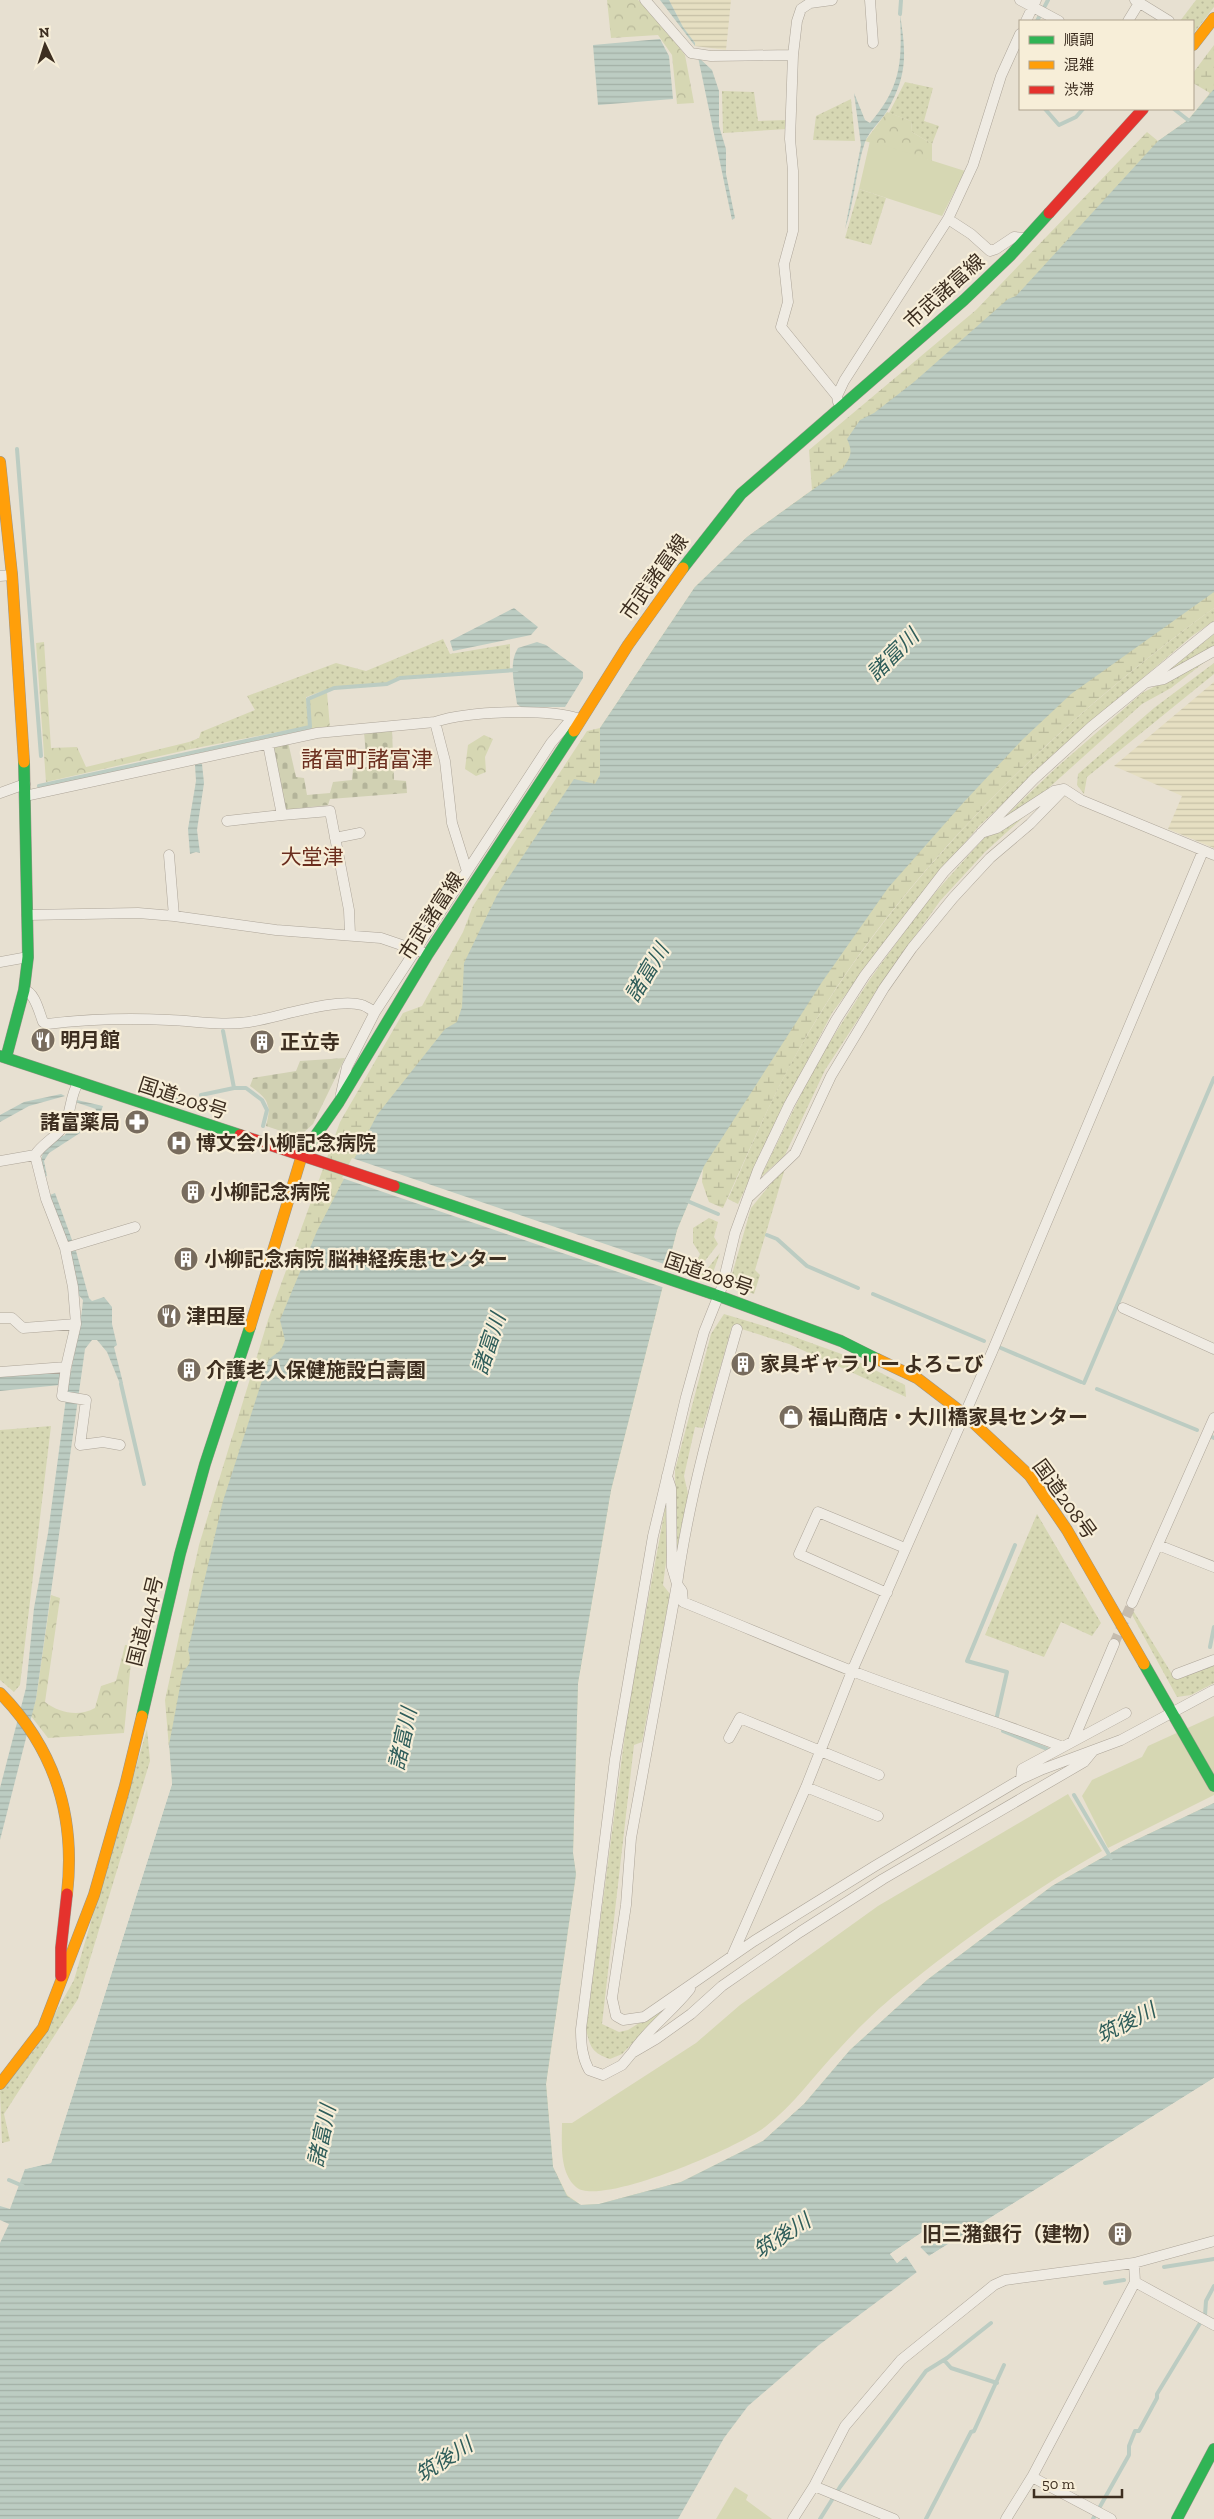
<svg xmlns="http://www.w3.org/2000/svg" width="1214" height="2519" viewBox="0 0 1214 2519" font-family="'Zilla Slab','Noto Sans JP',serif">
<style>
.farmland{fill:url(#farmland-rules)}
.grass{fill:url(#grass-dots)}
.forest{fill:url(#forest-crowns)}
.wetland{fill:url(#wetland-marsh)}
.cemetery{fill:url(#cemetery-stones)}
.park{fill:#d6d7b3}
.water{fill:url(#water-rules)}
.pier{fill:#e7e0d1}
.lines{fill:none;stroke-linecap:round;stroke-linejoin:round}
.stream{stroke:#bcccc2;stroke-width:4}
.street-tunnel{stroke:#c5bcae;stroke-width:10;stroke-dasharray:10 5;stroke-linecap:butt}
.street-casing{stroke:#ada599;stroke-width:11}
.fast-casing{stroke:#9c958a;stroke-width:12}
.slow-casing{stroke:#9c958a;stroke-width:12}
.jam-casing{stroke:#9c958a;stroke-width:12}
.street{stroke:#efebe3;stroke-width:10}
.fast{stroke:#30b455;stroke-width:11}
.slow{stroke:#ff9f0a;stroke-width:11}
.jam{stroke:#e5322d;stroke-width:11}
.labels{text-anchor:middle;stroke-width:4.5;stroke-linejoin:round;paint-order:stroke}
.street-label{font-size:20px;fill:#3d2e20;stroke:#f7eed8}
.poi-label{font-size:20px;font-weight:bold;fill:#3d2e20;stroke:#f7eed8;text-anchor:start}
.water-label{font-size:21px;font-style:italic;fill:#2f5d5a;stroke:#f7eed8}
.neighbourhood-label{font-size:21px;fill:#6b2e1e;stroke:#f7eed8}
.quarter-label{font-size:22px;fill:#6b2e1e;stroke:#f7eed8}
</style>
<defs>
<pattern id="farmland-rules" width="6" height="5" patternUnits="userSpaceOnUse" patternTransform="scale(1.25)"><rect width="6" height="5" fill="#e6dfc2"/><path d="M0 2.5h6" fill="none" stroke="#c6c0a6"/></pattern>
<pattern id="grass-dots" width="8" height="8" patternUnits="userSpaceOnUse" patternTransform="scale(1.25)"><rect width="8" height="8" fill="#d6d7b3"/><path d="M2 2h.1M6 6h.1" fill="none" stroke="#b9b99a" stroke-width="1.8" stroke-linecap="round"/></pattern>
<pattern id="forest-crowns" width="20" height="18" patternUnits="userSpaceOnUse" patternTransform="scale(1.25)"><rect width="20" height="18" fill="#d6d7b3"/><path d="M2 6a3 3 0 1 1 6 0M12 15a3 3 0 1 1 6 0" fill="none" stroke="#b9b99a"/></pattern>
<pattern id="wetland-marsh" width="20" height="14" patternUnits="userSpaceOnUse" patternTransform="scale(1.25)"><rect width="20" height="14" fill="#d6d7b3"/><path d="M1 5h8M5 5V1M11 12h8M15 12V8" fill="none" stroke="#b9b99a"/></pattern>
<pattern id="cemetery-stones" width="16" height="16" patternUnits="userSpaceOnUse" patternTransform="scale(1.25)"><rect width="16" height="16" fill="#d1d1b3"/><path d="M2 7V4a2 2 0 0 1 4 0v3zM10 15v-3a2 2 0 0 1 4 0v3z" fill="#b4b49a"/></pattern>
<pattern id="water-rules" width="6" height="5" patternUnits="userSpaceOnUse" patternTransform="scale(1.25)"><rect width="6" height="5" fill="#bcccc2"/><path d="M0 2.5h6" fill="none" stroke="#a2b0a6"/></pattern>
</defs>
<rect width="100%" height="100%" fill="#e7e0d1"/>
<path class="farmland" d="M669,0H731L726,50L695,46V43L683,27Z
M1214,682V848L1168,829L1182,796L1114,766Z"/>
<path class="grass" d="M1196,0H1214V7L1193,34V21H1180Z
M905,82L933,88L924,121L939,126L932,144L912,132L911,121L889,113Z
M722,91L754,92L758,121L789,120L788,129L723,133Z
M851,99L855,141L813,140L816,116Z
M859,189L886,198L871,245L845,238Z
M1214,608V621L1192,636L1083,729L979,826L904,916L832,1013L781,1111L738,1204L728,1199C750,1149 771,1098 798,1051C895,879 1055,723 1214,608Z
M1214,634V646L1165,673Z
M443,639L450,654L510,644V670L400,677L386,683L334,687L306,697L309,726L191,749L189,742L199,738L201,732L255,710L247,696L336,663L366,671Z
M1210,658L1171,688L1142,704L1033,802L994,827L1056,768L1142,693Z
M1214,663V674L1087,777L1084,794L1077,785L1078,774L1154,708Z
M1028,813L985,852L940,901L879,987L825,1070L785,1155L760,1178L817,1062L870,979L925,904L984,838Z
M786,1165L755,1270L760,1275L754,1294L729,1285L751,1208Z
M709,1218L718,1222L714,1237L718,1244L698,1270L703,1274L720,1253L710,1281L695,1276L693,1270L700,1254L693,1243V1228Z
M724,1314L767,1327L847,1356L905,1385L906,1397L789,1344L732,1326L703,1428L695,1427L684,1476L688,1494L676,1555L675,1470L711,1334Z
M51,1426L20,1685L14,1692L0,1680V1430Z
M667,1498L668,1547L663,1585L670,1594L642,1742L634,1745L602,2024L619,2032L628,2030L671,2003L622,2054L610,2059C592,2053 590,2047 586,2029L629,1704Z
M1037,1514L1101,1623L1092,1636L1061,1622L1044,1657L985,1635Z
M1134,1612L1175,1679L1214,1663V1683L1191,1695L1177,1697L1131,1613Z
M147,1729L150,1761L78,1999L4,2114L10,2141L2,2143L0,2091L35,2049L74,1980Z"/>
<path class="forest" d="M607,0H638L650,11L685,55L694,103L677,104L672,55L658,35L611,38Z
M887,112L911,121L912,132L932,144V161L865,141Z
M44,642L51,748L77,747L86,767L189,742L191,749L46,782L36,643Z
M327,692L330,728L311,730L309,700Z
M484,735L493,739L485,757L486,772L476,776L465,769L468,745Z
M51,1595L60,1598L45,1702C59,1713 79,1717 95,1708L101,1686L116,1681L125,1645H136L131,1662L124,1733L48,1738L31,1716L36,1699Z"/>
<path class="wetland" d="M1214,45V134L604,784L464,1034L301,1344L172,1784L165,1700L199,1545L268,1320L340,1122L403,1013L422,1006L463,932L473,906L587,731L600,728L695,587L747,537L812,490L809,450L976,310L1147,132L1158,141L1188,120L1210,93L1193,83V73Z
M1214,576V608C1057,721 892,881 798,1051C769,1102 747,1156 723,1208L709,1202L702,1182L703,1168L677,1230L611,1490L578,1683L573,1853L576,1874L546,2084L553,2167L567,2195L581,2205L599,2204L681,2182L763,2141L804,2104L850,2050L927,1980L1052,1886L1123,1846L1214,1803L765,2150L676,2192L553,2220L536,2084L572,1677L602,1485L692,1160L966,765Z"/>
<path class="cemetery" d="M392,730L394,780L406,781L407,793L330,799L328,805L285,810L271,746L288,742L296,777L304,778L307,795L330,793L333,782L352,780L353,769L367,767L364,732Z
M345,1058L313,1124L302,1134H290L266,1126C272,1104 268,1099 250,1086L253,1078L296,1071L300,1061Z"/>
<path class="park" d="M870,141L965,171L942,216L859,189Z
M1214,1716V1795L1108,1848L1082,1796L1092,1780L1142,1757L1148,1746Z
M1068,1794L1102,1851C1033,1890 968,1936 906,1986C883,2004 860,2026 840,2048C815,2074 794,2105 765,2127C741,2146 599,2208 576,2187C559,2172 562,2143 562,2123H572L696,2043L740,2005L878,1906Z
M735,2487L748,2495L746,2500L772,2519H716Z"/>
<path class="water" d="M660,0H669L683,27L695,43V46Z
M900,14C906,54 908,75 887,111C881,121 869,131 865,142C856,168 855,200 845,229L861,145L854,93L865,120L870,123C902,86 902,61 900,14Z
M660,39L669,56L673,99L598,105L593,45Z
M698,57L712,70L719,91V126L726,149V174L735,218L732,220Z
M1214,89V592L1071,694L1022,740L963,803L888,888L822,982L704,1166L677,1230L611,1490L578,1683L573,1853L576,1874L546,2084L553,2167L567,2196L581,2205L599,2204L681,2182L763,2141L804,2104L850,2050L927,1980L1052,1886L1123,1846L1214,1803V2078L929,2256L920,2247L933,2238L927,2229L890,2254L897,2263L906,2256L917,2272L819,2345L748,2406L724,2438L678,2519H0V2243L9,2224L0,2220V2206L10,2209L25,2169L51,2163L172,1784L169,1745L183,1671C191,1664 191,1660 188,1650L223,1501L269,1359L281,1350L285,1340L280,1320L317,1231L377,1115L445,1029L457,1022L462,1007L464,963L497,895L574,779L595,784L600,775V728L695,587L747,537L843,468C851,456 853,452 847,439L860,420L874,413L914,382L1008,299L1016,296L1158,141L1188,120Z
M514,608L538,627L531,635L453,651L450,641Z
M537,642L546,645L583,672V678L565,707H521L517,704C515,686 508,664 518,648Z
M199,762L202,764L204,783L197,830L200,853L196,852L190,854L188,829L196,781L195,765Z
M61,1094L65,1096L29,1106L0,1122V1115L24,1102Z
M77,1100L103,1106L97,1122L49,1153L44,1161L47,1176L43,1178C39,1152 42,1153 59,1134L64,1136L76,1122L92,1118L96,1109L75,1102Z
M55,1193L76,1251L89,1298L92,1301L104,1297L112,1307V1324L117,1345L114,1347L123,1383L120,1384L107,1352L97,1340H92L85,1349L36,1699L0,1840V1788L26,1688L34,1608L48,1533L67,1391L60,1385L0,1391V1377L71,1372C75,1347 81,1325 83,1300L76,1292L50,1195Z"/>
<path class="pier" d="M352,1158L670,1266L665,1288L342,1178Z
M169,1745L172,1784L51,2163L25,2169L26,2166L49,2161L170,1784L166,1747Z
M1214,2078V2081L930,2258L918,2247L929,2238L926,2233L893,2255L897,2259L908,2254L919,2270L918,2274L906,2256L897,2263L890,2254L927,2229L933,2238L920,2247L929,2256Z"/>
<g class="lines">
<path class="stream" d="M900,14L901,0
M1037,21L1048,0
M1045,109L1059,125L1076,117L1083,109
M1174,109L1188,120
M17,449L41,756
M39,786L310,727L308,699L334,688L387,684L400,678L517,670
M223,1031L234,1088
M201,1095L234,1088H246L262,1100L267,1110L263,1126
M168,1099L183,1100
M685,1200L718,1214
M767,1235L777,1239L807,1266L858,1288
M873,1294L984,1341
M1001,1348L1081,1382
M1084,1383L1214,1078
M121,1384L144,1484
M1097,1389L1197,1430
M1212,1437L1214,1438
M1210,1647L1214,1627
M997,1716L1007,1672L967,1661L1015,1545
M1003,1731L1047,1749
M1074,1795L1111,1858
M9,2180L23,2186
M1164,2267L1214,2259
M1105,2283L1124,2280
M944,2360L951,2368L997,2383
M820,2519L840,2487L926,2371L947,2358L991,2323
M926,2519L971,2432L974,2431L1004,2365
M1093,2519L1129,2455V2446L1135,2431H1139L1157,2398V2394L1205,2315L1206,2301L1214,2286"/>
<path class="street-tunnel" d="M1114,1644L1132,1603"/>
<defs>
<path id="street" d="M645,0L691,53L711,56L793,55
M832,0L810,3L801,9L797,21L793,55L790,139L793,171V231L784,264L788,302L781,327L837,396
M870,0L873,43
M1020,0L1059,21
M1135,0L1169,21
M1026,21L1036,0
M1128,21L1139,3
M948,219L971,234L990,251L996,249L1014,237L1026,238
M838,402L837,396L844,381L948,219L973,165L1001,76L1020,34
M0,576L12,575
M1148,682L1164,679L1214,651
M435,722L445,761L452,823L467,871
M268,744L282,815L330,811L349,910L350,934
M0,793L25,784
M25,796L317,733L435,722C468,711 546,708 580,719
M227,821L282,815
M981,833L997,828L1054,791L1064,789L1081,800L1214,855
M335,838L360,833
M169,855L174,916
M27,915L138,913L174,916L276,930L381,938L422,952
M0,962L28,957
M24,990C35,992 39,1012 43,1022L47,1024C88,1019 129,1018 169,1020C196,1021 222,1026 249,1022C276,1018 337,997 362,1005C366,1006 371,1010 375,1012
M341,1094L347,1067L375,1012L551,743L573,717
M0,1161L35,1155
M750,1196L795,1153L831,1076L884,988L912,948L953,898L990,858L1030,824L1064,789
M65,1248L135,1227
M1123,1308L1214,1349
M0,1318H12L23,1328L76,1324
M737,1329C713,1413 689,1497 677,1584L682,1591L683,1602C740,1625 796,1649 852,1671C922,1698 994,1720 1063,1747
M66,1367L62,1396L86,1400L80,1445L103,1442L120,1445
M0,1372L66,1367L76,1324L73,1287L65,1248L46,1199L35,1155C42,1144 56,1137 63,1127C72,1113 69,1098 78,1083
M667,1476L671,1488L672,1567L677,1584L631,1838L626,1905L612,1998L616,2016L623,2020L644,2017L754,1941L875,1866L1021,1779L1043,1769L1121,1740L1214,1690
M1158,1545L1214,1567
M887,1593L799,1554L818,1512L905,1548
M1132,1603L1214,1418
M1177,1674L1214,1660
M729,1738L740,1718L879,1775
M1073,1741L1114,1644
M1093,1751L1084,1762L883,1879L800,1932L722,1986L691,2014L656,2039L632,2053L622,2065L603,2075L589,2070C582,2057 581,2044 581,2029L615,1759L653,1536L686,1397L704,1332L722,1287L735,1233L758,1170L789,1105L836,1020L865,975L944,872L1034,779L1091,727L1214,627
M1021,1779L1022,1769L1126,1713
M806,1787L878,1816
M732,1956L806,1787L852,1671L992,1352L1203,851
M634,2050C650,2027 673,2011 690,1989
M1135,2282L1214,2325
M1032,2477L1111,2519
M814,2486L894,2519
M793,2519L814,2486L845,2426L901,2360L994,2285L1005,2280L1134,2263L1214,2241
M1006,2519L1032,2477L1135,2282L1134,2263"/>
<path id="fast" d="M683,568L741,494L964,300L1010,256L1049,213
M0,1056L240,1135
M6,1058L24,990L28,957L24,762
M302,1155L339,1102L428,954L574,731
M394,1186L719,1296L841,1341L877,1359
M1144,1664L1214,1786
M142,1716L180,1554L205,1464L250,1327
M1177,2519L1214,2449"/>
<path id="slow" d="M1193,45L1214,18
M0,462L12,575L24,762
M574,731L628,645L683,568
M250,1327L302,1155
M877,1359L917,1378L964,1414L1030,1476L1067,1530L1144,1664
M0,1693C55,1749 76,1816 67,1894
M0,2084L43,2028L94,1895L125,1786L142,1716"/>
<path id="jam" d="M1049,213L1143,109
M240,1135L394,1186
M61,1976V1948L67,1894"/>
</defs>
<use href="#street" class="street-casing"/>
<use href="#fast" class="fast-casing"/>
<use href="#slow" class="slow-casing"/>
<use href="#jam" class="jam-casing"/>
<use href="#street" class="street"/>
<use href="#fast" class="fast"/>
<use href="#slow" class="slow"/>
<use href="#jam" class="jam"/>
</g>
<defs>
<symbol id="restaurant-disc" viewBox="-11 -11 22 22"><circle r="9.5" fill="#786c5e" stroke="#f7eed8"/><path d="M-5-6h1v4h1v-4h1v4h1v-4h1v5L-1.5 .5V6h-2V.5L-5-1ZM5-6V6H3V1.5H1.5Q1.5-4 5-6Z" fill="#fff"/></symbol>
<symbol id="building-disc" viewBox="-11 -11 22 22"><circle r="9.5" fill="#786c5e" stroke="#f7eed8"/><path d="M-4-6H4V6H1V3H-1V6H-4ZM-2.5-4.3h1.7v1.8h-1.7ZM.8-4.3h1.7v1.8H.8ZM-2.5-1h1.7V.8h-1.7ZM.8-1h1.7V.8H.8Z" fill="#fff"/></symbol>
<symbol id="pharmacy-disc" viewBox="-11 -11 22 22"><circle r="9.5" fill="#786c5e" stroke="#f7eed8"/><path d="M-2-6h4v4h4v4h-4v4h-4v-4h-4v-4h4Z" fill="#fff"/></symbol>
<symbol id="hospital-disc" viewBox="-11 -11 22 22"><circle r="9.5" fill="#786c5e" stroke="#f7eed8"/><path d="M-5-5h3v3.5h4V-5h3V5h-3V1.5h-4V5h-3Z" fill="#fff"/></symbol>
<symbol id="shop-disc" viewBox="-11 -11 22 22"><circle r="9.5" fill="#786c5e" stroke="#f7eed8"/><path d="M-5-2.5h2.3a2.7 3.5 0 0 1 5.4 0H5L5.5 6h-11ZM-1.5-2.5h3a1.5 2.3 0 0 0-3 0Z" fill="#fff"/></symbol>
</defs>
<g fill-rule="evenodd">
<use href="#restaurant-disc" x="29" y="1026" width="28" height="28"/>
<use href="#building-disc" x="248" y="1028" width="28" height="28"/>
<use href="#pharmacy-disc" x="123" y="1108" width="28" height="28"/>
<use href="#hospital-disc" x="165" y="1129" width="28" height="28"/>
<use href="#building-disc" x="179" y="1178" width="28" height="28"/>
<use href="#building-disc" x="172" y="1245" width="28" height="28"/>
<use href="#restaurant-disc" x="155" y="1302" width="28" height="28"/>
<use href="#building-disc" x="729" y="1350" width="28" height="28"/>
<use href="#building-disc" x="175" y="1356" width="28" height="28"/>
<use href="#shop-disc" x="777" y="1403" width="28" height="28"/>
<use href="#building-disc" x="1106" y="2220" width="28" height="28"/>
</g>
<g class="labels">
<g class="street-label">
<text transform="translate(944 291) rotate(-42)" y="7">市武諸富線</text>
<text transform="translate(654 577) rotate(-54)" y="7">市武諸富線</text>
<text transform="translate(431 916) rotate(-57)" y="7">市武諸富線</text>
<text transform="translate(183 1098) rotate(18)" y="7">国道208号</text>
<text transform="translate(709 1274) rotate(19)" y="7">国道208号</text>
<text transform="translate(1065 1499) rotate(54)" y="7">国道208号</text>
<text transform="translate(145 1621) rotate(-76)" y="7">国道444号</text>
</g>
<g class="poi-label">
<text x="60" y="1047">明月館</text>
<text x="280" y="1049">正立寺</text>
<text x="120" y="1129" text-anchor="end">諸富薬局</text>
<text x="196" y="1150">博文会小柳記念病院</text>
<text x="210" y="1199">小柳記念病院</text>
<text x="204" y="1266">小柳記念病院 脳神経疾患センター</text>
<text x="186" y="1323">津田屋</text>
<text x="760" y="1371">家具ギャラリー よろこび</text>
<text x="206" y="1377">介護老人保健施設白壽園</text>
<text x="808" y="1424">福山商店・大川橋家具センター</text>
<text x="1102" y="2241" text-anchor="end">旧三潴銀行（建物）</text>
</g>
<g class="water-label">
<text transform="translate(893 655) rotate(-45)" y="7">諸富川</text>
<text transform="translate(647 973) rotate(-59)" y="7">諸富川</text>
<text transform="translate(489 1344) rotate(-72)" y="7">諸富川</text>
<text transform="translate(403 1739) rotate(-78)" y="7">諸富川</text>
<text transform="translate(1126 2023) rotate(-27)" y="7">筑後川</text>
<text transform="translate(322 2136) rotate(-78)" y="7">諸富川</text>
<text transform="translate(782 2236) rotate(-33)" y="7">筑後川</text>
<text transform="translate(444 2460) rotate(-33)" y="7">筑後川</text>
</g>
<g class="neighbourhood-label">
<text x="312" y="864">大堂津</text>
</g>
<g class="quarter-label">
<text x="367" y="767">諸富町諸富津</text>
</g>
</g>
<rect x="1019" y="20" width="175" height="90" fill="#f7eed8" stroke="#ada18e"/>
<rect x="1029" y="36" width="25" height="8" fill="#30b455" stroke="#ada18e"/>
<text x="1064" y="45" font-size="15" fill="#3d2e20">順調</text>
<rect x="1029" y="61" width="25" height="8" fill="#ff9f0a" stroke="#ada18e"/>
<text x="1064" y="70" font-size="15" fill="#3d2e20">混雑</text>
<rect x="1029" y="86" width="25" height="8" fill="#e5322d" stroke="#ada18e"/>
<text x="1064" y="95" font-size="15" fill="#3d2e20">渋滞</text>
<g transform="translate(45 45) rotate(356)" stroke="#f7eed8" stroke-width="4" paint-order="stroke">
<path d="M0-4L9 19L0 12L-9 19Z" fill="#3d2e20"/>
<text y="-8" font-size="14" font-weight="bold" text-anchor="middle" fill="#3d2e20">N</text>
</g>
<path d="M1034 2489v8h88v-8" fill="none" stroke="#3d2e20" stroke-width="2.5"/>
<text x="1042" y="2489" font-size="15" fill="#3d2e20" stroke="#f7eed8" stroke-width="4" paint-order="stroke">50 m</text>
</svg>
